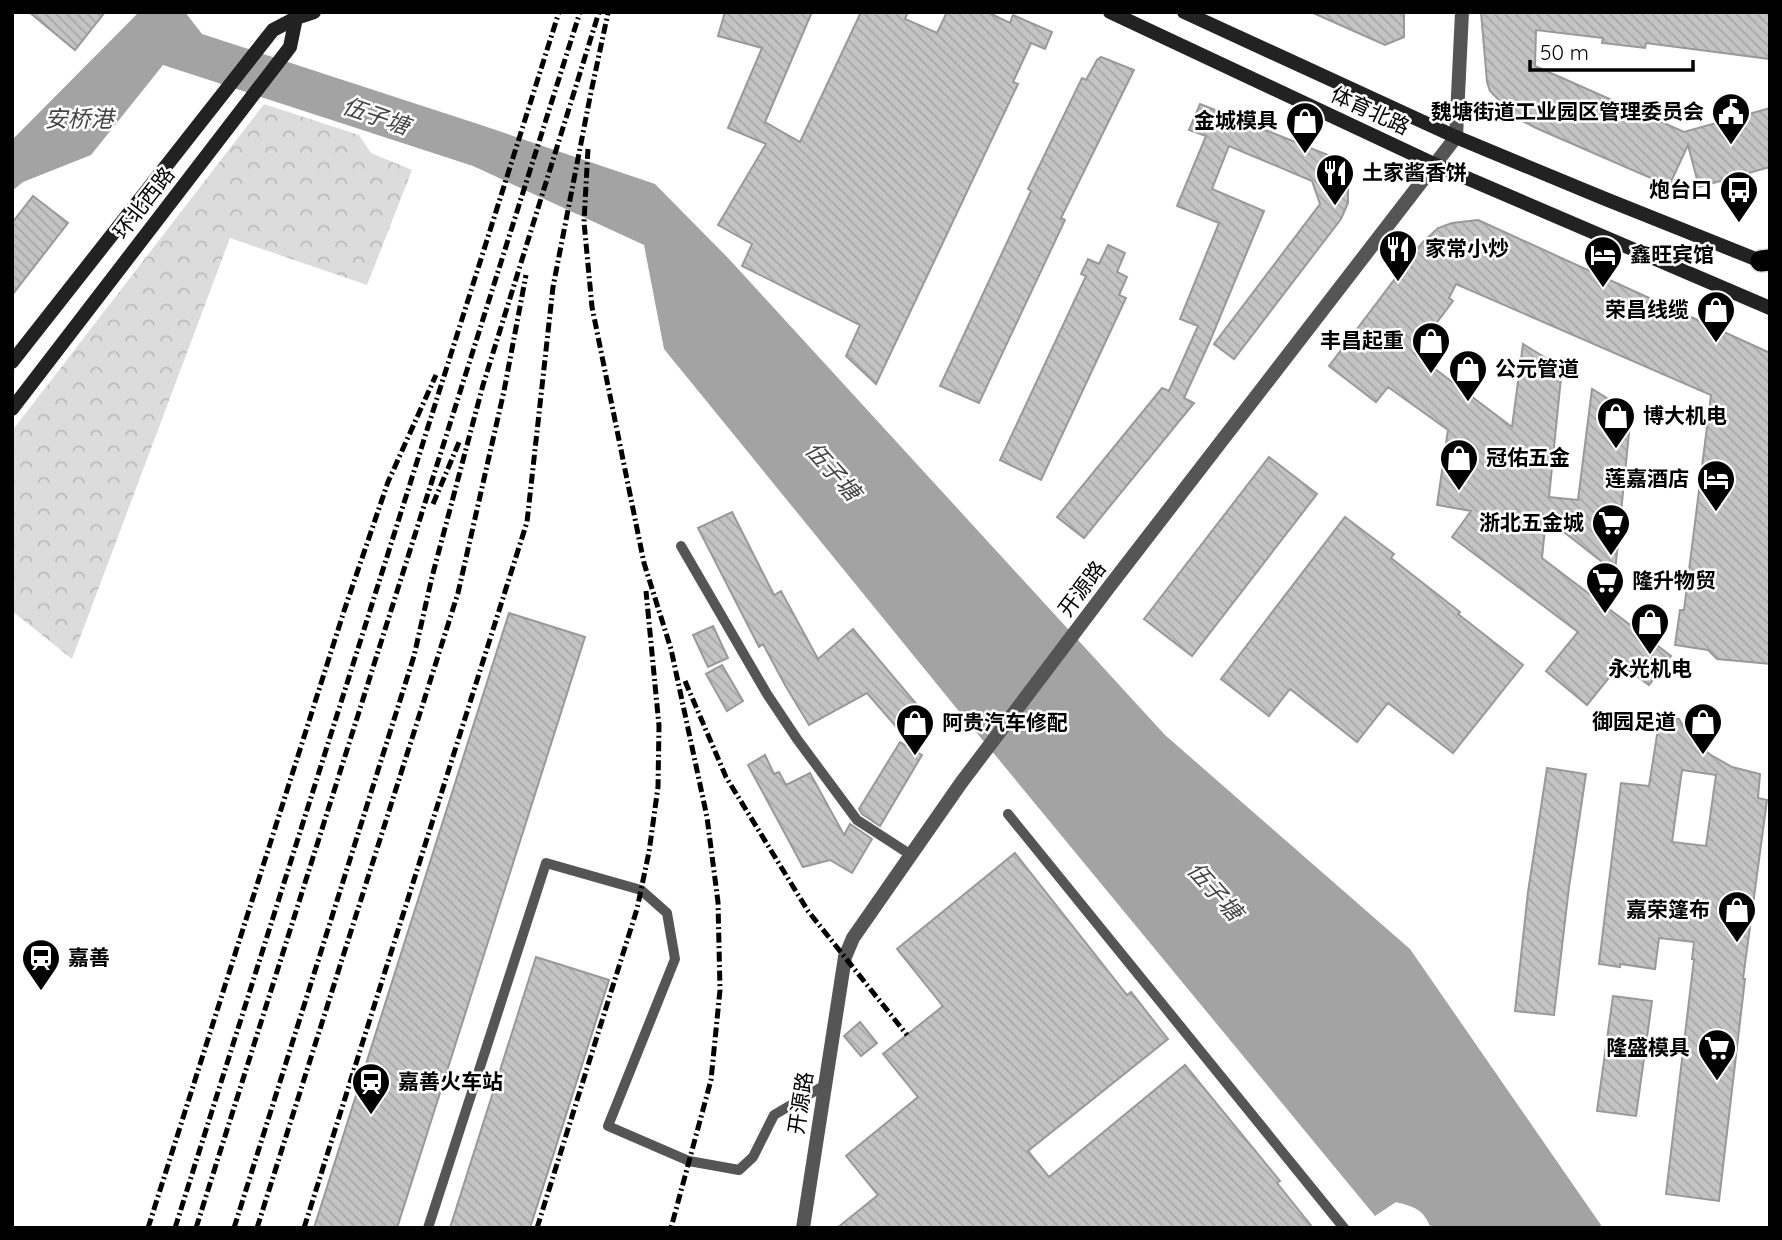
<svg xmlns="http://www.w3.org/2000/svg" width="1782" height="1240" viewBox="0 0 1782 1240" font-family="Quicksand,'Noto Sans SC',sans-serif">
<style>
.park{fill:url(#park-crowns)}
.water{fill:#a3a3a3}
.building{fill:url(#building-back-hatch);stroke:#999;stroke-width:2;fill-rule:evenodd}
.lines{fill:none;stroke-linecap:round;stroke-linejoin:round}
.highway-casing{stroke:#dbdbdb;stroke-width:24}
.lane{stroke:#555;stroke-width:10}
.street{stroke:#555;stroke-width:14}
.secondary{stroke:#222;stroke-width:14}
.highway{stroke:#000;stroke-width:21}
.rail{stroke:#000;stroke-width:5;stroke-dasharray:10 3.5 2 3.5;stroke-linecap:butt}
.labels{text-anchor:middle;stroke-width:5;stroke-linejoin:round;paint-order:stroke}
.street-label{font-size:21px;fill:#000;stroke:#fff}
.poi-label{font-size:21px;font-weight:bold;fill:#000;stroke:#fff;text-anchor:end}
.water-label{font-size:23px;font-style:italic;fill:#444;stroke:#fff}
</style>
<defs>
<pattern id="park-crowns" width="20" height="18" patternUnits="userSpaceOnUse" patternTransform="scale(1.75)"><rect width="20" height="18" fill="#dcdcdc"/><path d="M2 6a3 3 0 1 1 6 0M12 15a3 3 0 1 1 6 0" fill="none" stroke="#bbb"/></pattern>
<pattern id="building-back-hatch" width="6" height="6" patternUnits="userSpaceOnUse" patternTransform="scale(1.75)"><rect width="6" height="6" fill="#c4c4c4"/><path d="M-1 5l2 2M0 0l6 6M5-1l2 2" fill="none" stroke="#a7a7a7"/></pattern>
</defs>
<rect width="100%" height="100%" fill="#fff"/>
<path class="park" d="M264,104L359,135L371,153L412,170L367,285L230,238L72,659L12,611V431Z"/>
<path class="water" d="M139,12H185L202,34L481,125L655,184L729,259L1165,735L1410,949L1603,1228H1431C1423,1209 1415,1207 1396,1202L1375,1216L953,704L664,349L644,245L473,166L163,65L91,155L23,182L12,191V140Z"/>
<path class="building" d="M29,12H105L75,50Z
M725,12H812L765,122L800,142L861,12H908L905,19L937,33L947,12H987L1010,23L1013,15L1052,32L1045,49L1031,43L1013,82L1018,84L876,384L846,356L860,325L742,266L752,244L718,225L766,144L728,128L762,48L718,36Z
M1311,12H1404V37L1385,45Z
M1481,12H1770V59L1646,43L1645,48L1602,43L1603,38L1536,30L1535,66L1684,132L1770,108V167L1699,187L1688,145L1669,186L1536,128L1515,117L1490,91L1487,82Z
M1101,57L1134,70L1061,218L1065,220L979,403L940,386L1031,191L1028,189L1082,78L1086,80L1097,60Z
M1200,104L1328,155L1340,169L1348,186V203L1341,219L1234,359L1214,344L1320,204L1312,181L1229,146L1212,189L1264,211L1210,341L1184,398L1194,403L1084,538L1057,517L1162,388L1169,391L1198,326L1180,319L1219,223L1177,206L1206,136L1189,130Z
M33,196L68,223L12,295V223Z
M1478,220L1770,353V664L1717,659L1708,650L1675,645L1680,610H1684L1711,395L1456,284L1449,298L1453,301L1414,353L1512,427L1523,344L1562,368L1549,497L1578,500L1592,389L1631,413L1615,572L1546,518L1542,558L1671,656L1649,685L1620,664L1587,705L1546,671L1578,632L1452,537L1471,511L1437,505L1448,430L1388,387L1376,402L1329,366L1422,243L1438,228L1452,223Z
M1108,245L1125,253L1117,272L1127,277L1119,295L1126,298L1041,480L1000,460L1086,276L1081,274L1088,259L1099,264Z
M1269,457L1317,494L1192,656L1144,619Z
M732,512L774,595L781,591L818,659L853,629L929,719L906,738L867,693L809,725L785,685L763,644L759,647L698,528Z
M1345,517L1394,554L1391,558L1460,612L1458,614L1523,665L1453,753L1388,703L1357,742L1290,689L1269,716L1221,679Z
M509,613L585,637L397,1228H314Z
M713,626L728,658L708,667L693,635Z
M722,665L743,701L727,711L706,674Z
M1660,716L1679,719L1692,741L1711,755L1732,767L1760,774L1758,798L1767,800L1743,979H1745L1719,1201L1666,1194L1694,959H1692L1694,942L1659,938L1655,969L1620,964V967L1599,964L1621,783L1649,786ZM1682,770L1716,775L1706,846L1672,842Z
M900,742L922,755L880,826L862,814L859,809Z
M765,755L774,774L779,772L786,785L810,773L844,835L850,824L872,839L852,873L830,860L803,867L748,765Z
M1547,768L1586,774L1569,887L1554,1015L1515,1011L1528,892Z
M1015,853L1127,995L1131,992L1168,1039L1028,1151L1049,1177L1185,1065L1280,1181L1277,1183L1313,1228H837L878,1195L846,1156L918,1097L883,1054L943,1006L897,949Z
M536,957L609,980L530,1228H450Z
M1613,996L1652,1001L1636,1116L1597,1111Z
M860,1022L877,1043L861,1056L844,1036Z"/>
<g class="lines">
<defs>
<path id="highway" d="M1761,261L1770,260"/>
</defs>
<use href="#highway" class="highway-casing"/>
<path class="lane" d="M681,546L767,694L797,739L857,820L911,855
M1008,814L1344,1228
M428,1228L546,863L641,890L667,913L675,959L608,1126L689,1161L739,1170L753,1157L774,1115L825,1085"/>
<path class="street" d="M803,1228L845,957L853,938L961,783L1109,587L1456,137L1462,12"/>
<path class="secondary" d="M1110,12L1434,164L1770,308
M1184,12L1456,137L1603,198L1768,264
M12,362L273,30L296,18L314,12
M12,409L290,47L296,18L294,12"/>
<use href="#highway" class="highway"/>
<path class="rail" d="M588,149L584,222L592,307L644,563L671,649L707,817L718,902L720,990L711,1080L671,1228
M433,504L460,440
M685,681L726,777L808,911L907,1035
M148,1228L344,611L388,482L436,375
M175,1228L559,12
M196,1228L580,12
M234,1228L414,656L432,577L483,385L599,12
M257,1228L458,593L504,391L526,275
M304,1228L527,522L553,287L590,97L608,13
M537,1228L637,909L649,852L658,787L659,726L646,591"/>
</g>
<defs>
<symbol id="civic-pin" viewBox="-11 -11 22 30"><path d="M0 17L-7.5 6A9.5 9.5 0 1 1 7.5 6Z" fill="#000" stroke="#fff"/><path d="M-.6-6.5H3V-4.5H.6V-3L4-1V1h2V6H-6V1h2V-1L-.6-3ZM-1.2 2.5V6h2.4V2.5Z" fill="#fff"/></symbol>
<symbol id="shop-pin" viewBox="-11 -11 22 30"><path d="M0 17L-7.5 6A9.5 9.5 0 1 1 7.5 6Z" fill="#000" stroke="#fff"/><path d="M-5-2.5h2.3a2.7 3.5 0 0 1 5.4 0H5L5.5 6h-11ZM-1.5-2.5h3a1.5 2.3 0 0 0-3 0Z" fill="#fff"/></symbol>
<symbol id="restaurant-pin" viewBox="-11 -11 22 30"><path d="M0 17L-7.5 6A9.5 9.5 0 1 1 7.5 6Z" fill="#000" stroke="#fff"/><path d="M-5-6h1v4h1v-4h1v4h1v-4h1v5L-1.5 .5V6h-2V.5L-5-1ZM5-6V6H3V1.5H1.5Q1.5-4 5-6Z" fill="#fff"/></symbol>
<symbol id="bus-pin" viewBox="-11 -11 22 30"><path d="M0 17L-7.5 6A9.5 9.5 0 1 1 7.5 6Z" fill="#000" stroke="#fff"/><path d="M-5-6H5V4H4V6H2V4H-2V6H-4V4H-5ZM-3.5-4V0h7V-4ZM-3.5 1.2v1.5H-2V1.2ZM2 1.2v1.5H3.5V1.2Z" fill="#fff"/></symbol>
<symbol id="hotel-pin" viewBox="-11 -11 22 30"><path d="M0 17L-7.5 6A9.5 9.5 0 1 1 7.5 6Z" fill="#000" stroke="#fff"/><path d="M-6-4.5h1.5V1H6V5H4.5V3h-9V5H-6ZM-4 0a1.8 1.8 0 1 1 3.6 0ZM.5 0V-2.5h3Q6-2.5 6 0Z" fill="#fff"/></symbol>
<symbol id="supermarket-pin" viewBox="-11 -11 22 30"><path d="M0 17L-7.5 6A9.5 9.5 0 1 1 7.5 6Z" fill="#000" stroke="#fff"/><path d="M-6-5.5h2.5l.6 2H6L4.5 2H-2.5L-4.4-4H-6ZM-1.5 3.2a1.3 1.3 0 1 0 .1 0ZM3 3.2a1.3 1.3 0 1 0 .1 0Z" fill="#fff"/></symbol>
<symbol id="station-pin" viewBox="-11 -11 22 30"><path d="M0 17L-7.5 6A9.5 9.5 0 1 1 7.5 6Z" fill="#000" stroke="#fff"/><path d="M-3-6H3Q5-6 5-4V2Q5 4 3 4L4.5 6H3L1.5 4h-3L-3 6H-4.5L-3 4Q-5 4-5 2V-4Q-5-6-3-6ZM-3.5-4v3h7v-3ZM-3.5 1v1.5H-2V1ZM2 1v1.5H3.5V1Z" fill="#fff"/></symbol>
</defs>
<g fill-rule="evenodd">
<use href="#civic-pin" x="1709" y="90" width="44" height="60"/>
<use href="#shop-pin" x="1283" y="99" width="44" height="60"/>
<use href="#restaurant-pin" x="1313" y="151" width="44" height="60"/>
<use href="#bus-pin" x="1717" y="168" width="44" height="60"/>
<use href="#restaurant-pin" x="1376" y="227" width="44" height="60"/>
<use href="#hotel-pin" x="1581" y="233" width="44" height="60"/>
<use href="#shop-pin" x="1694" y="288" width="44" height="60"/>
<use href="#shop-pin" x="1409" y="319" width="44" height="60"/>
<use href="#shop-pin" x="1446" y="347" width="44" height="60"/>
<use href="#shop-pin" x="1594" y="394" width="44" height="60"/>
<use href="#shop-pin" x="1437" y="436" width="44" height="60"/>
<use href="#hotel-pin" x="1694" y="457" width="44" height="60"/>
<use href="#supermarket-pin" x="1589" y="501" width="44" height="60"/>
<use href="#supermarket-pin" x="1583" y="559" width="44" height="60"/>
<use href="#shop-pin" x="1628" y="600" width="44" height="60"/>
<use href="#shop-pin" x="1681" y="700" width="44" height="60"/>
<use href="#shop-pin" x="893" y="701" width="44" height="60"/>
<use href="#shop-pin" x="1715" y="888" width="44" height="60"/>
<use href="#station-pin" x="19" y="936" width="44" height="60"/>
<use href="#supermarket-pin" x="1695" y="1026" width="44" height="60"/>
<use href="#station-pin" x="349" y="1060" width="44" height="60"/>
</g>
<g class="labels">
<g class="street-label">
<text transform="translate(1370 111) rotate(25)" y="7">体育北路</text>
<text transform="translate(144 203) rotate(-52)" y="7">环北西路</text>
<text transform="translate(1082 589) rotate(-53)" y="7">开源路</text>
<text transform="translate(801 1103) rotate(-81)" y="7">开源路</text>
</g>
<g class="poi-label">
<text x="1704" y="119">魏塘街道工业园区管理委员会</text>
<text x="1278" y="128">金城模具</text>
<text x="1362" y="180" text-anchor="start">土家酱香饼</text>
<text x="1712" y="197">炮台口</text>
<text x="1425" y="256" text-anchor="start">家常小炒</text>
<text x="1630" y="262" text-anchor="start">鑫旺宾馆</text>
<text x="1689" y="317">荣昌线缆</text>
<text x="1404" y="348">丰昌起重</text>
<text x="1495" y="376" text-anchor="start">公元管道</text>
<text x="1643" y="423" text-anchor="start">博大机电</text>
<text x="1486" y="465" text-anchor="start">冠佑五金</text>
<text x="1689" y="486">莲嘉酒店</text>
<text x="1584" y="530">浙北五金城</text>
<text x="1632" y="588" text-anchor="start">隆升物贸</text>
<text x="1650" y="676" text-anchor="middle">永光机电</text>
<text x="1676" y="729">御园足道</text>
<text x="942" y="730" text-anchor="start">阿贵汽车修配</text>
<text x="1710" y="917">嘉荣篷布</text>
<text x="68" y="965" text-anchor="start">嘉善</text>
<text x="1690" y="1055">隆盛模具</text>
<text x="398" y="1089" text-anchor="start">嘉善火车站</text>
</g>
<g class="water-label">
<text transform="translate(376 116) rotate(19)" y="8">伍子塘</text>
<text x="79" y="127">安桥港</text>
<text transform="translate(833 471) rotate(48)" y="8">伍子塘</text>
<text transform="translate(1215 891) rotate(48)" y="8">伍子塘</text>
</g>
</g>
<rect width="1782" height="1240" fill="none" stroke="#000000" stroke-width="28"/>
<path d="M1530 60v10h163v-10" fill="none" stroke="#000000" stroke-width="3.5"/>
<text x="1540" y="60" font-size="21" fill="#000000" stroke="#ffffff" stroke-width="5" paint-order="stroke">50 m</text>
</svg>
